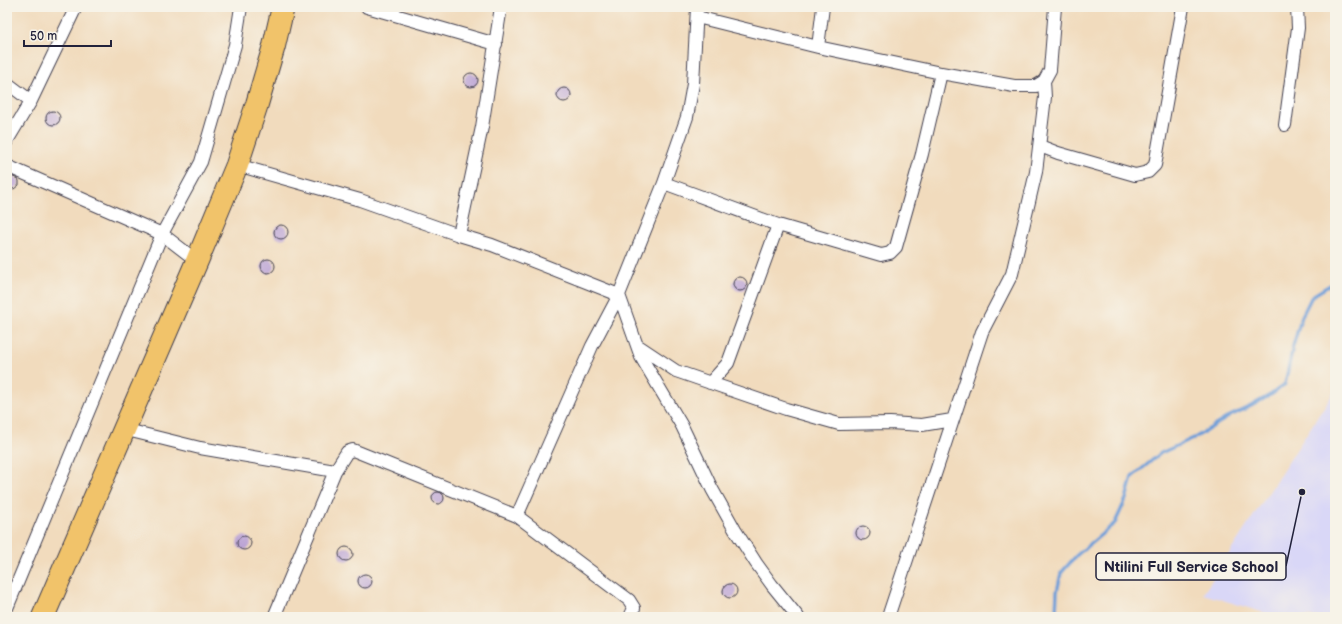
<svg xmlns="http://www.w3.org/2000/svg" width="1342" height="624" viewBox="0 0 1342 624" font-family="'Balsamiq Sans',sans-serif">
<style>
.built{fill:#d9d7f7}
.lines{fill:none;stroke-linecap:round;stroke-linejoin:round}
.stream{stroke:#6e9ed8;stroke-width:3.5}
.building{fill:#bca4d5}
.street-casing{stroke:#413e4e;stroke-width:14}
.highway-casing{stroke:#413e4e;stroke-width:24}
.street{stroke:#fff;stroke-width:12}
.highway{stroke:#f1c36a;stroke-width:22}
.leader{fill:none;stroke:#22223b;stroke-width:1.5}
.callout-dot{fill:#22223b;stroke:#f7f3e8;stroke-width:1.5}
.callout{fill:#f7f3e8;stroke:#22223b;stroke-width:1.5}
.callout-label{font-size:15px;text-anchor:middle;font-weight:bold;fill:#22223b}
</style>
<rect width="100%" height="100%" fill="#f7f3e8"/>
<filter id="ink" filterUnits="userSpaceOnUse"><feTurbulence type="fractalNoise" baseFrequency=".025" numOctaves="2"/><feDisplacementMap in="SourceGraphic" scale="8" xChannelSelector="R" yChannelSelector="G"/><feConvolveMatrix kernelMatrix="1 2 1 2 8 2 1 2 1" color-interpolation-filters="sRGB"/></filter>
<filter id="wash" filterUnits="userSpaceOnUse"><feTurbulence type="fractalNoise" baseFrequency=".012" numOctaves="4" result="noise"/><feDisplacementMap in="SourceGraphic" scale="16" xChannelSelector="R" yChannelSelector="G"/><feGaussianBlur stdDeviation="0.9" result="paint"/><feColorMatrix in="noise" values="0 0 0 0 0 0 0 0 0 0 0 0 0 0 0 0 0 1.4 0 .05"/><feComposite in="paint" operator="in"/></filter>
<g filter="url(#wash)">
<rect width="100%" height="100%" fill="#f1dbbd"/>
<path class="built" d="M1335,390V617H1278L1203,594Z"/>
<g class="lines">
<path class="stream" d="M1057,617L1056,611L1057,592L1061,573L1077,555L1115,523L1126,499L1132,477L1161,453L1196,437L1230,416L1251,406L1272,394L1285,384L1293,346L1302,316L1312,296L1335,282"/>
</g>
<g id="blocks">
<path class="building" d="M464 80a7 7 0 1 1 14 0a7 7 0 1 1-14 0Z
M557 95a7 7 0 1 1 14 0a7 7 0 1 1-14 0Z
M46 118a7 7 0 1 1 14 0a7 7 0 1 1-14 0Z
M11,176L18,179L19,181V185L14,189L7,187V178Z
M274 232a7 7 0 1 1 14 0a7 7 0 1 1-14 0Z
M261 266a7 7 0 1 1 14 0a7 7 0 1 1-14 0Z
M733 284a7 7 0 1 1 14 0a7 7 0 1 1-14 0Z
M432 498a6 6 0 1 1 12 0a6 6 0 1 1-12 0Z
M856 533a7 7 0 1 1 14 0a7 7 0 1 1-14 0Z
M237 543a7 7 0 1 1 14 0a7 7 0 1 1-14 0Z
M339 554a7 7 0 1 1 14 0a7 7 0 1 1-14 0Z
M358 581a7 7 0 1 1 14 0a7 7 0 1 1-14 0Z
M723 591a7 7 0 1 1 14 0a7 7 0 1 1-14 0Z"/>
</g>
</g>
<g filter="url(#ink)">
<use href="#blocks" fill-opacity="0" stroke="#413e4e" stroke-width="1"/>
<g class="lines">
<defs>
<path id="street" d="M367,7L496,44
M697,17L818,47L941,73L1014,86H1036L1044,81L1050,70L1055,7
M818,47L823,7
M7,83L31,101
M1285,125L1298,28L1297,7
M7,141L31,101L76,7
M1040,146L1058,153L1135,175L1148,172L1155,165L1183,7
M237,165L360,200L459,235L492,245L619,295L641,357L682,426L712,489L735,530L756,563L772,585L798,617
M7,166L162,234L197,261
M664,183L778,225L881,255L890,253L896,247L922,154L941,73
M459,235L482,127L501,7
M637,345L676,371L786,409L839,424L890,423L922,425L952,420
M710,383L728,363L778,225
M123,429L200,448L335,471L274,617
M335,471L347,452L353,450L517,516L592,346L619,295L664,183L687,117L693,84L697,7
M517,516L629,600L634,608L630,617
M7,608L162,234L201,162L235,45L241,7
M888,617L982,332L1012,274L1036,172L1045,97L1044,81"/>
<path id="highway" d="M43,617L197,261L237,165L257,104L274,46L283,7"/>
</defs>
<use href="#street" class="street-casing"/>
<use href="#highway" class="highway-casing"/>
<use href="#street" class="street"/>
<use href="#highway" class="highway"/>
</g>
</g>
<path class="leader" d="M1302 492L1286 566"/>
<circle class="callout-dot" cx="1302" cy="492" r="4"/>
<rect class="callout" x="1096" y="553" width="190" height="27" rx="4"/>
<g class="callout-label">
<text x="1191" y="572">Ntilini Full Service School</text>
</g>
<rect width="1342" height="624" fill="none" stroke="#f7f3e8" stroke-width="24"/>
<path d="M24 40v6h87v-6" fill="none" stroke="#22223b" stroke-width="2"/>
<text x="30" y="40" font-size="12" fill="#22223b" stroke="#f7f3e8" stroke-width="3" paint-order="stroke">50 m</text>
</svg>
